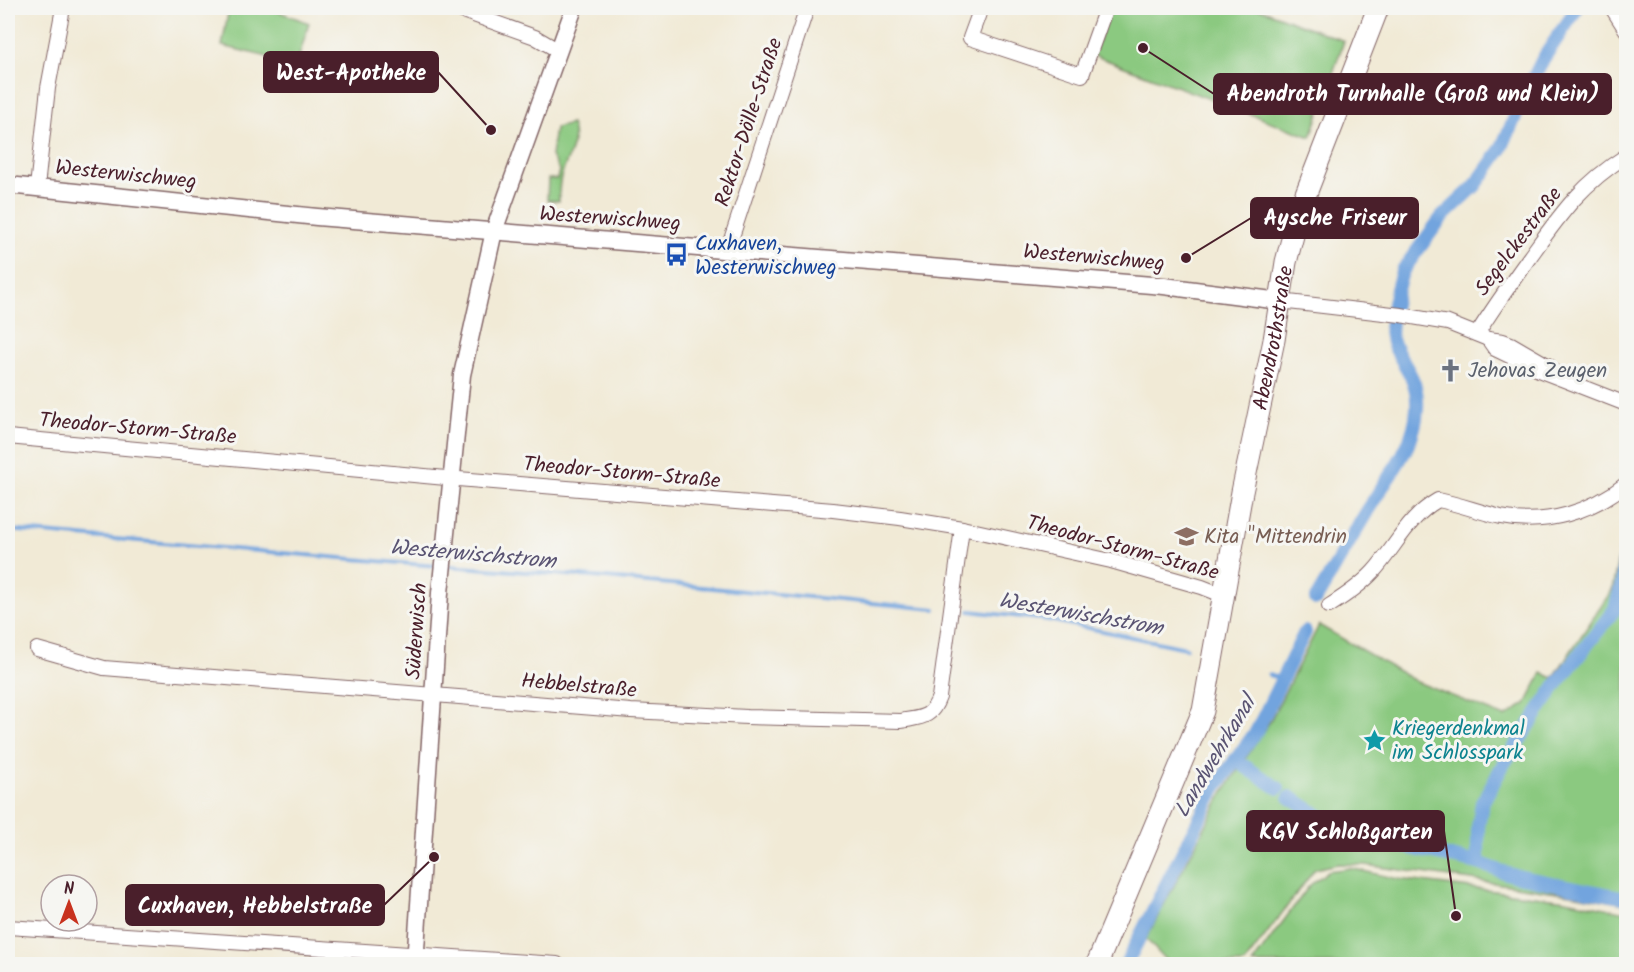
<svg xmlns="http://www.w3.org/2000/svg" width="1634" height="972" viewBox="0 0 1634 972" font-family="Kalam,sans-serif">
  <style>
    .green { fill: #8bc980; stroke: #6a7456; stroke-width: 1.5 }
    .lines { fill: none; stroke-linecap: round; stroke-linejoin: round }
    .stream { stroke: #72a4de; stroke-width: 4 }
    .canal { stroke: #72a4de; stroke-width: 14 }
    .minor-casing { stroke: #846667; stroke-width: 16 }
    .tertiary-casing { stroke: #846667; stroke-width: 19 }
    .primary-casing { stroke: #846667; stroke-width: 23 }
    .minor { stroke: #fff; stroke-width: 14 }
    .tertiary { stroke: #fff; stroke-width: 16 }
    .primary { stroke: #fff; stroke-width: 21 }
    .labels { text-anchor: middle; stroke-width: 6; stroke-linejoin: round; paint-order: stroke }
    .street-label { font-size: 21px; fill: #4a1f2b; stroke: #f6f6f2 }
    .transit-label { font-size: 21px; fill: #164399; stroke: #f6f6f2; text-anchor: start }
    .worship-label { font-size: 21px; fill: #5b616d; stroke: #f6f6f2; text-anchor: start }
    .education-label { font-size: 21px; fill: #785e54; stroke: #f6f6f2; text-anchor: start }
    .culture-label { font-size: 21px; fill: #0d838f; stroke: #f6f6f2; text-anchor: start }
    .water-label { font-size: 22px; font-style: italic; fill: #5a5473; stroke: #f6f6f2 }
    .leader { fill: none; stroke: #4a1f2b; stroke-width: 2 }
    .callout-dot { fill: #4a1f2b; stroke: #f6f6f2; stroke-width: 2 }
    .callout { fill: #4a1f2b; stroke: #4a1f2b; stroke-width: 2 }
    .callout-label { font-size: 22px; text-anchor: middle; font-weight: bold; fill: #fff }
  </style>
  <rect width="100%" height="100%" fill="#f6f6f2"/>
  <filter id="ink" filterUnits="userSpaceOnUse"><feTurbulence type="fractalNoise" baseFrequency=".0167" numOctaves="2"/><feDisplacementMap in="SourceGraphic" scale="12" xChannelSelector="R" yChannelSelector="G"/><feConvolveMatrix kernelMatrix="1 2 1 2 8 2 1 2 1" color-interpolation-filters="sRGB"/></filter>
  <filter id="wash" filterUnits="userSpaceOnUse"><feTurbulence type="fractalNoise" baseFrequency=".008" numOctaves="4" result="noise"/><feDisplacementMap in="SourceGraphic" scale="24" xChannelSelector="R" yChannelSelector="G"/><feGaussianBlur stdDeviation="1.35" result="paint"/><feColorMatrix in="noise" values="0 0 0 0 0 0 0 0 0 0 0 0 0 0 0 0 0 1.4 0 .05"/><feComposite in="paint" operator="in"/></filter>
  <g filter="url(#wash)">
    <rect width="100%" height="100%" fill="#f1ead6"/>
    <g class="green">
      <polygon points="229,8 269,8 309,23 297,64 222,46"/>
      <polygon points="1111,8 1258,8 1344,41 1311,137 1093,55"/>
      <path d="M571,124C580,145 563,162 560,182C559,188 559,195 559,201L547,200L548,179H557L559,170L551,156L555,128Z"/>
      <polygon points="1626,528 1626,904 1571,894 1365,865 1338,864 1315,869 1244,964 1169,964 1146,939 1223,793 1270,721 1319,625 1417,682 1505,717 1526,704 1542,673 1553,678 1612,590 1624,529"/>
      <polygon points="1350,868 1398,879 1566,900 1626,912 1626,964 1252,964 1309,886 1328,871"/>
    </g>
    <g class="lines">
      <g class="stream">
        <polyline points="8,530 437,566"/>
        <polyline points="448,566 607,578 935,609"/>
        <polyline points="970,611 1048,620 1186,648"/>
        <polyline points="1269,675 1282,679"/>
      </g>
      <g class="canal">
        <path d="M1316,599C1336,566 1354,532 1374,500C1392,471 1415,445 1417,409C1419,374 1400,365 1391,337C1388,327 1398,281 1403,270L1442,217L1475,186L1501,149L1523,99L1543,59L1577,8"/>
        <polyline points="1235,760 1278,788"/>
        <polyline points="1290,797 1329,822 1370,839 1478,863 1478,827 1482,803 1503,765 1556,685 1615,609 1622,583 1626,548"/>
        <polyline points="1478,863 1512,875 1626,898"/>
        <polyline points="1126,964 1215,788 1256,732 1305,632"/>
      </g>
    </g>
  </g>
  <g filter="url(#ink)">
    <g class="lines">
      <defs>
        <g id="minor">
          <polyline points="454,8 535,37 559,51"/>
          <polyline points="981,8 970,38 1082,75 1106,8"/>
          <polyline points="1612,8 1626,30"/>
          <polyline points="37,187 48,88 63,8"/>
          <polyline points="728,249 807,8"/>
          <polyline points="1280,301 1401,315 1448,323 1488,339 1503,341 1511,344 1549,366 1558,376"/>
          <path d="M1477,334C1493,308 1511,283 1529,258C1560,215 1580,185 1626,156"/>
          <polyline points="1488,339 1495,349 1541,371 1626,404"/>
          <polyline points="8,437 446,478 833,510 900,518 962,528 1111,561 1202,587 1225,596"/>
          <path d="M1329,606C1345,596 1360,586 1373,572C1395,548 1408,517 1438,500C1459,504 1479,512 1501,517C1546,526 1591,512 1626,484"/>
          <path d="M37,649L104,668L631,711L747,717L901,721C921,717 931,719 939,697L962,528"/>
          <polyline points="8,927 557,964"/>
        </g>
        <g id="tertiary">
          <polyline points="8,185 317,217 1164,286 1280,301"/>
          <polyline points="415,964 440,593 462,375 494,231 574,8"/>
        </g>
        <g id="primary">
          <path id="s1" d="M1097,964L1203,711L1242,492L1274,340L1286,262L1300,209L1378,8"/>
        </g>
      </defs>
      <use href="#minor" class="minor-casing"/>
      <use href="#tertiary" class="tertiary-casing"/>
      <use href="#primary" class="primary-casing"/>
      <use href="#minor" class="minor"/>
      <use href="#tertiary" class="tertiary"/>
      <use href="#primary" class="primary"/>
    </g>
  </g>
  <defs>
    <symbol id="bus-bare" viewBox="-9 -9 18 18"><path d="M-5-6H5V4H4V6H2V4H-2V6H-4V4H-5ZM-3.5-4V0h7V-4ZM-3.5 1.2v1.5H-2V1.2ZM2 1.2v1.5H3.5V1.2Z" fill="#1a4fb4" stroke="#f6f6f2" stroke-width="2.5" paint-order="stroke"/></symbol>
    <symbol id="church-bare" viewBox="-9 -9 18 18"><path d="M-1.2-6h2.4v3.5h3.3v2.4h-3.3V6h-2.4V-.1h-3.3v-2.4h3.3Z" fill="#6b7280" stroke="#f6f6f2" stroke-width="2.5" paint-order="stroke"/></symbol>
    <symbol id="school-bare" viewBox="-9 -9 18 18"><path d="M0-5L7-2L0 1L-7-2ZM-4 1L0 2.5L4 1V4Q0 6-4 4Z" fill="#8d6e63" stroke="#f6f6f2" stroke-width="2.5" paint-order="stroke"/></symbol>
    <symbol id="sight-bare" viewBox="-9 -9 18 18"><path d="M0-6L1.8-2.2L6-1.7L2.9 1.2L3.7 5.4L0 3.3L-3.7 5.4L-2.9 1.2L-6-1.7L-1.8-2.2Z" fill="#0f9aa8" stroke="#f6f6f2" stroke-width="2.5" paint-order="stroke"/></symbol>
  </defs>
  <g fill-rule="evenodd">
    <use href="#bus-bare" x="660" y="238" width="33" height="33"/>
    <use href="#church-bare" x="1434" y="354" width="33" height="33"/>
    <use href="#school-bare" x="1170" y="520" width="33" height="33"/>
    <use href="#sight-bare" x="1358" y="724" width="33" height="33"/>
  </g>
  <g class="labels">
    <g class="street-label">
      <text transform="translate(748 122) rotate(-72)" y="7">Rektor-Dölle-Straße</text>
      <text transform="translate(126 174) rotate(6)" y="7">Westerwischweg</text>
      <text transform="translate(610 218) rotate(4)" y="7">Westerwischweg</text>
      <text transform="translate(1518 241) rotate(-53)" y="7">Segelckestraße</text>
      <text transform="translate(1094 257) rotate(5)" y="7">Westerwischweg</text>
      <text dy="7" stroke="none"><textPath href="#s1" startOffset="654">Abendrothstraße</textPath></text>
      <text transform="translate(138 428) rotate(5)" y="7">Theodor-Storm-Straße</text>
      <text transform="translate(622 472) rotate(5)" y="7">Theodor-Storm-Straße</text>
      <text transform="translate(1123 547) rotate(15)" y="7">Theodor-Storm-Straße</text>
      <text transform="translate(416 631) rotate(-86)" y="7">Süderwisch</text>
      <text transform="translate(579 685) rotate(5)" y="7">Hebbelstraße</text>
    </g>
    <g class="transit-label">
      <text x="695" y="250">Cuxhaven,<tspan x="695" dy="24">Westerwischweg</tspan></text>
    </g>
    <g class="worship-label">
      <text x="1468" y="377">Jehovas Zeugen</text>
    </g>
    <g class="education-label">
      <text x="1204" y="543">Kita "Mittendrin</text>
    </g>
    <g class="culture-label">
      <text x="1392" y="735">Kriegerdenkmal<tspan x="1392" dy="24">im Schlosspark</tspan></text>
    </g>
    <g class="water-label">
      <text transform="translate(473 553) rotate(5)" y="8">Westerwischstrom</text>
      <text transform="translate(1081 613) rotate(10)" y="8">Westerwischstrom</text>
      <text transform="translate(1214 756) rotate(-59)" y="8">Landwehrkanal</text>
    </g>
  </g>
  <path class="leader" d="M491 130L438 72M1143 48L1214 94M1186 258L1251 218M1456 916L1444 831M434 857L384 905"/>
  <g class="callout-dot">
    <circle cx="491" cy="130" r="6"/>
    <circle cx="1143" cy="48" r="6"/>
    <circle cx="1186" cy="258" r="6"/>
    <circle cx="1456" cy="916" r="6"/>
    <circle cx="434" cy="857" r="6"/>
  </g>
  <g class="callout">
    <rect x="264" y="52" width="174" height="40" rx="6"/>
    <rect x="1214" y="74" width="397" height="40" rx="6"/>
    <rect x="1251" y="198" width="167" height="40" rx="6"/>
    <rect x="1247" y="811" width="197" height="40" rx="6"/>
    <rect x="126" y="885" width="258" height="40" rx="6"/>
  </g>
  <g class="callout-label">
    <text x="351" y="80">West-Apotheke</text>
    <text x="1413" y="101">Abendroth Turnhalle (Groß und Klein)</text>
    <text x="1335" y="225">Aysche Friseur</text>
    <text x="1346" y="839">KGV Schloßgarten</text>
    <text x="255" y="913">Cuxhaven, Hebbelstraße</text>
  </g>
  <rect width="1634" height="972" fill="none" stroke="#f6f6f2" stroke-width="30"/>
  <g transform="translate(69 903)"><circle r="28" fill="#f6f6f2" stroke="#b1a0a2" stroke-width="1.5"/>
  <path d="M0-4.5L10 22L0 15L-10 22Z" fill="#c8321e"/>
  <text y="-9" font-size="16" font-weight="bold" text-anchor="middle" fill="#4a1f2b">N</text>
  </g>
</svg>
